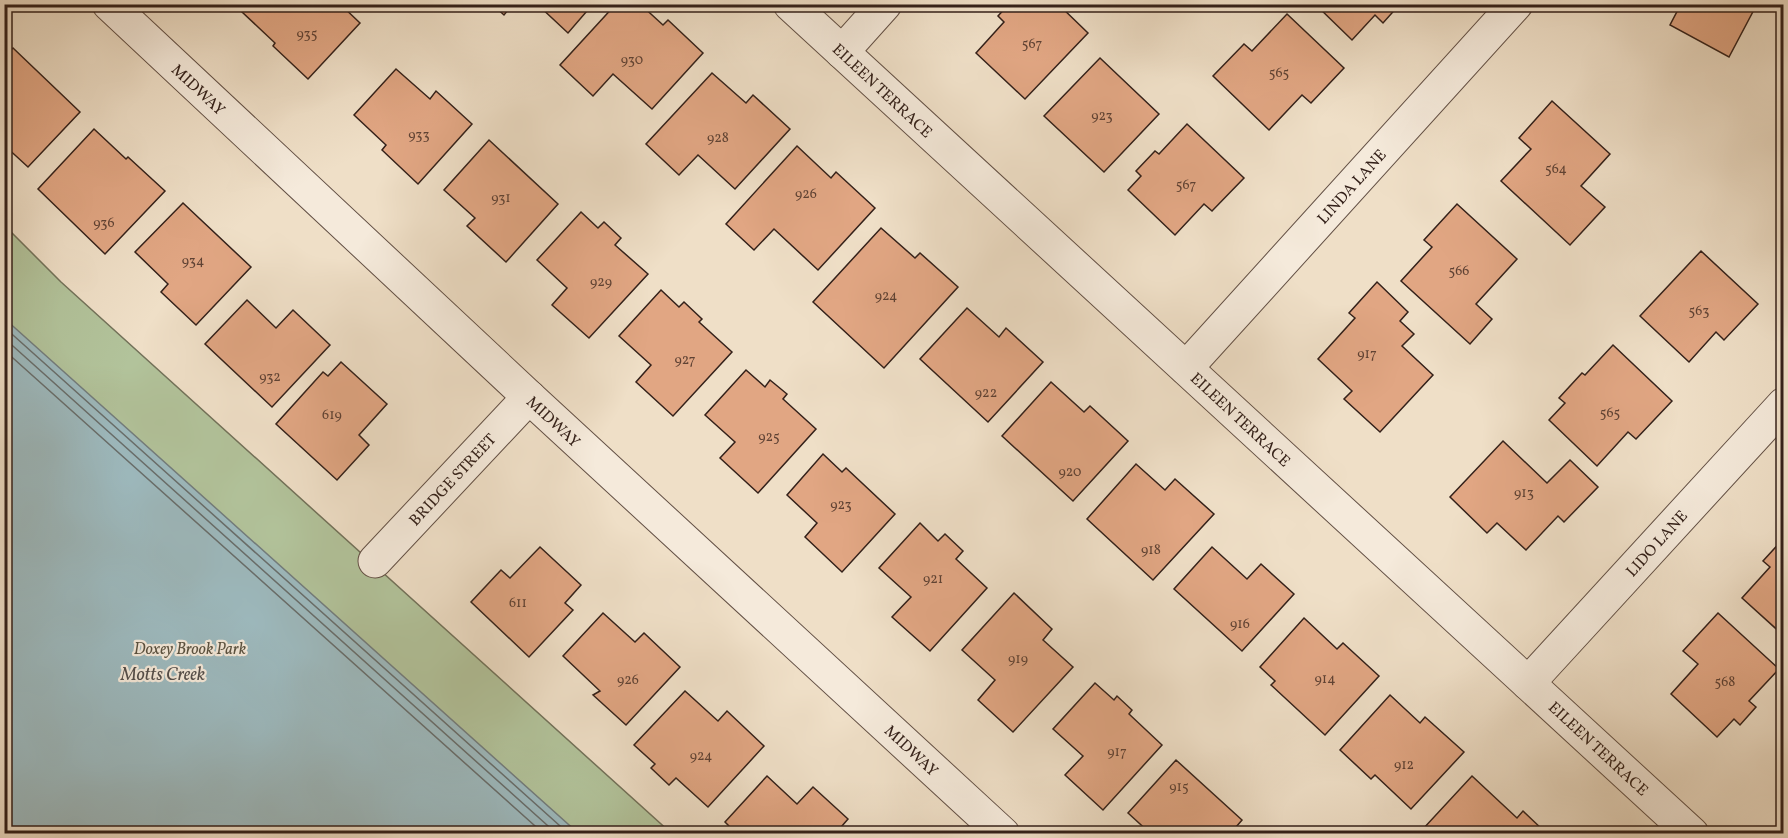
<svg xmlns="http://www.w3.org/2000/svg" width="1788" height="838" viewBox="0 0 1788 838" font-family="Vollkorn,serif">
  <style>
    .green { fill: #b2c39b; stroke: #73725a; stroke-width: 1.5 }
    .water { fill: #9dbabf; stroke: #737d7d; stroke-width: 1.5 }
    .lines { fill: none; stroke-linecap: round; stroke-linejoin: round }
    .shore { stroke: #686e6c; stroke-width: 1.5 }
    .building { fill: #e1a683; stroke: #34211a; stroke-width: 1.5 }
    .street-casing { stroke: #635045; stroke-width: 35 }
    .street { stroke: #f5eadb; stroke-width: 33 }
    .labels { text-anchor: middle; stroke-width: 4.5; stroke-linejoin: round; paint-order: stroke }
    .number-label { font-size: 14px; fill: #5f4234 }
    .street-label { font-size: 16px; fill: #34211a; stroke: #f5eadb }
    .park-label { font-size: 16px; font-style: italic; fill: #5a5241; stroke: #f5eadb }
    .water-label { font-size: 18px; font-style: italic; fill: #544f4c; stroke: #f5eadb }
  </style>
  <rect width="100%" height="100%" fill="#efdfc7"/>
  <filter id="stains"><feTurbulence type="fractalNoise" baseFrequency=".00333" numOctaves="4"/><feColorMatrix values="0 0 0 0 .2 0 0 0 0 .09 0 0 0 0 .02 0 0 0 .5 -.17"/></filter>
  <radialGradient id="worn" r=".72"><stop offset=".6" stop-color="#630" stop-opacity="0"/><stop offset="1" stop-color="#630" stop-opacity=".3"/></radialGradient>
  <polygon class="green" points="4,225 61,282 671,833 5,833"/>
  <polygon class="water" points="5,319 578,833 5,833"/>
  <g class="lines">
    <g class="shore">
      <polyline points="4,327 569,834"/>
      <polyline points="4,338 557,834"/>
      <polyline points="4,350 544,834"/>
    </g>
  </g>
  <g class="building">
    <polygon points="250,4 340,4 360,23 308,79 273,46 275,43 242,12"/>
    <polygon points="492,4 513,4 504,15"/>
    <polygon points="537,4 593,4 568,33"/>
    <polygon points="616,4 640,4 663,25 668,20 703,53 652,109 613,74 593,96 560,65"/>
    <polygon points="1009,4 1058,4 1088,33 1025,99 976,53 1004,22 998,16"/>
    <polygon points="1315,4 1400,4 1383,23 1375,15 1352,40"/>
    <polygon points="1681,4 1757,4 1729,57 1670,25"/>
    <polygon points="1287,14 1344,68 1311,103 1302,95 1269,130 1213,76 1244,44 1252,51"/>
    <polygon points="13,48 80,112 28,167 4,145 4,56"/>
    <polygon points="1100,58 1159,114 1104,172 1044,116"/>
    <polygon points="396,69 430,99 436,91 472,124 418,184 382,150 386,145 354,115"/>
    <polygon points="712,73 746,103 753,95 790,129 735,189 698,155 679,175 646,144"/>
    <polygon points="1552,101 1610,154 1581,186 1605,207 1570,245 1501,181 1531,149 1519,138"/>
    <polygon points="1187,124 1244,178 1212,211 1204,204 1175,235 1128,190 1141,176 1136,171 1155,151 1159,154"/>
    <polygon points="94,129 126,159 128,157 165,191 105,254 38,189"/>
    <polygon points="489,140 558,204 506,262 467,226 475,218 444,190"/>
    <polygon points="797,146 831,178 836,172 875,208 818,270 774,229 754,250 726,224"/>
    <polygon points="183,203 251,267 196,325 161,292 168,284 135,252"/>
    <polygon points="1457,204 1517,259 1476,304 1492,319 1470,344 1401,281 1432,247 1424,240"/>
    <polygon points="581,212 598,228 604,222 621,238 615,245 648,274 589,338 552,305 567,288 537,260"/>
    <polygon points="881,228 915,258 920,253 958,287 884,368 813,302"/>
    <polygon points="1701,251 1758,304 1724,340 1716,332 1689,362 1640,316"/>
    <polygon points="1377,282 1408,312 1400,321 1414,334 1402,346 1433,375 1380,432 1344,399 1352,391 1318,359 1355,318 1349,313"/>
    <polygon points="661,290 679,307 684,302 702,319 699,322 732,352 673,416 636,382 651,365 619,336"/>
    <polygon points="247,300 276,328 293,310 330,345 272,407 205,344"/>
    <polygon points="967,308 999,337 1006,328 1043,362 988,422 920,359"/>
    <polygon points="1613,345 1672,401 1636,439 1628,432 1597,466 1549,420 1565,403 1559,398 1582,373 1585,375"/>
    <polygon points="341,362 387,404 359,435 369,445 337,480 276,424 323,372 328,376"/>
    <polygon points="746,370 765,387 770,380 787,394 783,399 816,429 758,493 720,458 735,442 705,415"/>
    <polygon points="1051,382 1084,412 1090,406 1128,441 1073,501 1002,436"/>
    <polygon points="1503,441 1547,483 1570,460 1598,487 1564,522 1558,516 1526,550 1497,523 1487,533 1450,497"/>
    <polygon points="823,454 842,472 846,468 895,514 842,572 805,537 817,523 787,495"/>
    <polygon points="1136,464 1165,490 1175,479 1214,514 1153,580 1087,519"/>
    <polygon points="920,523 938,541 945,534 963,551 956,559 987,588 930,651 892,617 911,597 879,568"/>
    <polygon points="1784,538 1784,636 1742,598 1770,567 1763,561"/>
    <polygon points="540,547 581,585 565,603 573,610 529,657 471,602 501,570 510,578"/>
    <polygon points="1212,547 1247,579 1261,564 1294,594 1242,651 1174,589"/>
    <polygon points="1014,593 1052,629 1043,640 1073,667 1013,732 978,700 995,680 962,650"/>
    <polygon points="603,613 635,642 644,633 680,667 626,725 593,695 600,691 563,656"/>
    <polygon points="1718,613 1779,669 1749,701 1756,707 1740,725 1734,719 1717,737 1671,694 1698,664 1683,651"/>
    <polygon points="1304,618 1337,649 1343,643 1379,676 1325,735 1271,685 1275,681 1260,667"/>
    <polygon points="1095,683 1114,700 1117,696 1132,710 1129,714 1162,745 1103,810 1065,775 1083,756 1053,729"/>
    <polygon points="685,691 718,721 727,711 764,746 708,807 676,778 669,785 651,768 655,764 634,745"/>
    <polygon points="1390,695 1420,723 1425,717 1464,752 1411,809 1375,775 1371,779 1340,750"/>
    <polygon points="1176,760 1242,820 1230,834 1151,834 1128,813"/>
    <polygon points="767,776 797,804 813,787 848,819 835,834 737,834 725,822"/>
    <polygon points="1472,776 1517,818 1523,811 1543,830 1540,834 1425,834 1422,830"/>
  </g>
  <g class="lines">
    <defs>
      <g id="street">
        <polyline points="109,4 529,397 1003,834"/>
        <polyline points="790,4 1692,834"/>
        <polyline points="842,52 885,4"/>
        <polyline points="1186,368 1516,4"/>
        <polyline points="375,561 529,397"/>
        <polyline points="1528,683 1784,404"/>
      </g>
    </defs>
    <use href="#street" class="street-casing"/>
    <use href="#street" class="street"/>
  </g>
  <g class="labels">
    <g class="number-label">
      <text x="307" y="38">935</text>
      <text x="1032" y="48">567</text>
      <text x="632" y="64">930</text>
      <text x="1279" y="77">565</text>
      <text x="1102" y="120">923</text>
      <text x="419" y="139">933</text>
      <text x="718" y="142">928</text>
      <text x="1556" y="173">564</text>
      <text x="1186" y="189">567</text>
      <text x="806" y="198">926</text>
      <text x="501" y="202">931</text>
      <text x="104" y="227">936</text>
      <text x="193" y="265">934</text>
      <text x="1459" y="275">566</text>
      <text x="601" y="286">929</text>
      <text x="886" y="300">924</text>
      <text x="1699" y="315">563</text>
      <text x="1367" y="358">917</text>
      <text x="685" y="364">927</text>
      <text x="270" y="381">932</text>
      <text x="986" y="397">922</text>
      <text x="1610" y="417">565</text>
      <text x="332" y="419">619</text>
      <text x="769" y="441">925</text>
      <text x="1070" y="476">920</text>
      <text x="1524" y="497">913</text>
      <text x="841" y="509">923</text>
      <text x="1151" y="554">918</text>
      <text x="933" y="583">921</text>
      <text x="518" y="607">611</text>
      <text x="1240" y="628">916</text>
      <text x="1018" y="663">919</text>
      <text x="1325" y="683">914</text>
      <text x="628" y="684">926</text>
      <text x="1725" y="686">568</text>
      <text x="1117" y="756">917</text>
      <text x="701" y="760">924</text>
      <text x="1404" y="769">912</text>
      <text x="1179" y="791">915</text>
    </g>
    <g class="street-label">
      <text transform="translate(199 89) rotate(43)" y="6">MIDWAY</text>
      <text transform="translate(883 90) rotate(43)" y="6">EILEEN TERRACE</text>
      <text transform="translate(1351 186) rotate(-48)" y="6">LINDA LANE</text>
      <text transform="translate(1241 419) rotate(43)" y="6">EILEEN TERRACE</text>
      <text transform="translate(554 421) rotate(43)" y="6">MIDWAY</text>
      <text transform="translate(452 479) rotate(-47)" y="6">BRIDGE STREET</text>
      <text transform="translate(1656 543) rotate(-48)" y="6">LIDO LANE</text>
      <text transform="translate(1599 748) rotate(43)" y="6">EILEEN TERRACE</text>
      <text transform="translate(912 750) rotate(43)" y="6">MIDWAY</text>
    </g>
    <g class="park-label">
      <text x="190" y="654">Doxey Brook Park</text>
    </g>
    <g class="water-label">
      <text x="163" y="680">Motts Creek</text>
    </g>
  </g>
  <rect width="1788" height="838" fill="none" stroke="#efdfc7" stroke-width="24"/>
  <rect x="6" y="6" width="1776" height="826" fill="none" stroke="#34211a" stroke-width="3"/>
  <rect x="12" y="12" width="1764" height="814" fill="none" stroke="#34211a" stroke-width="1.5"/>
  <rect width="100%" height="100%" filter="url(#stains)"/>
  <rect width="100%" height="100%" fill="url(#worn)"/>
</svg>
